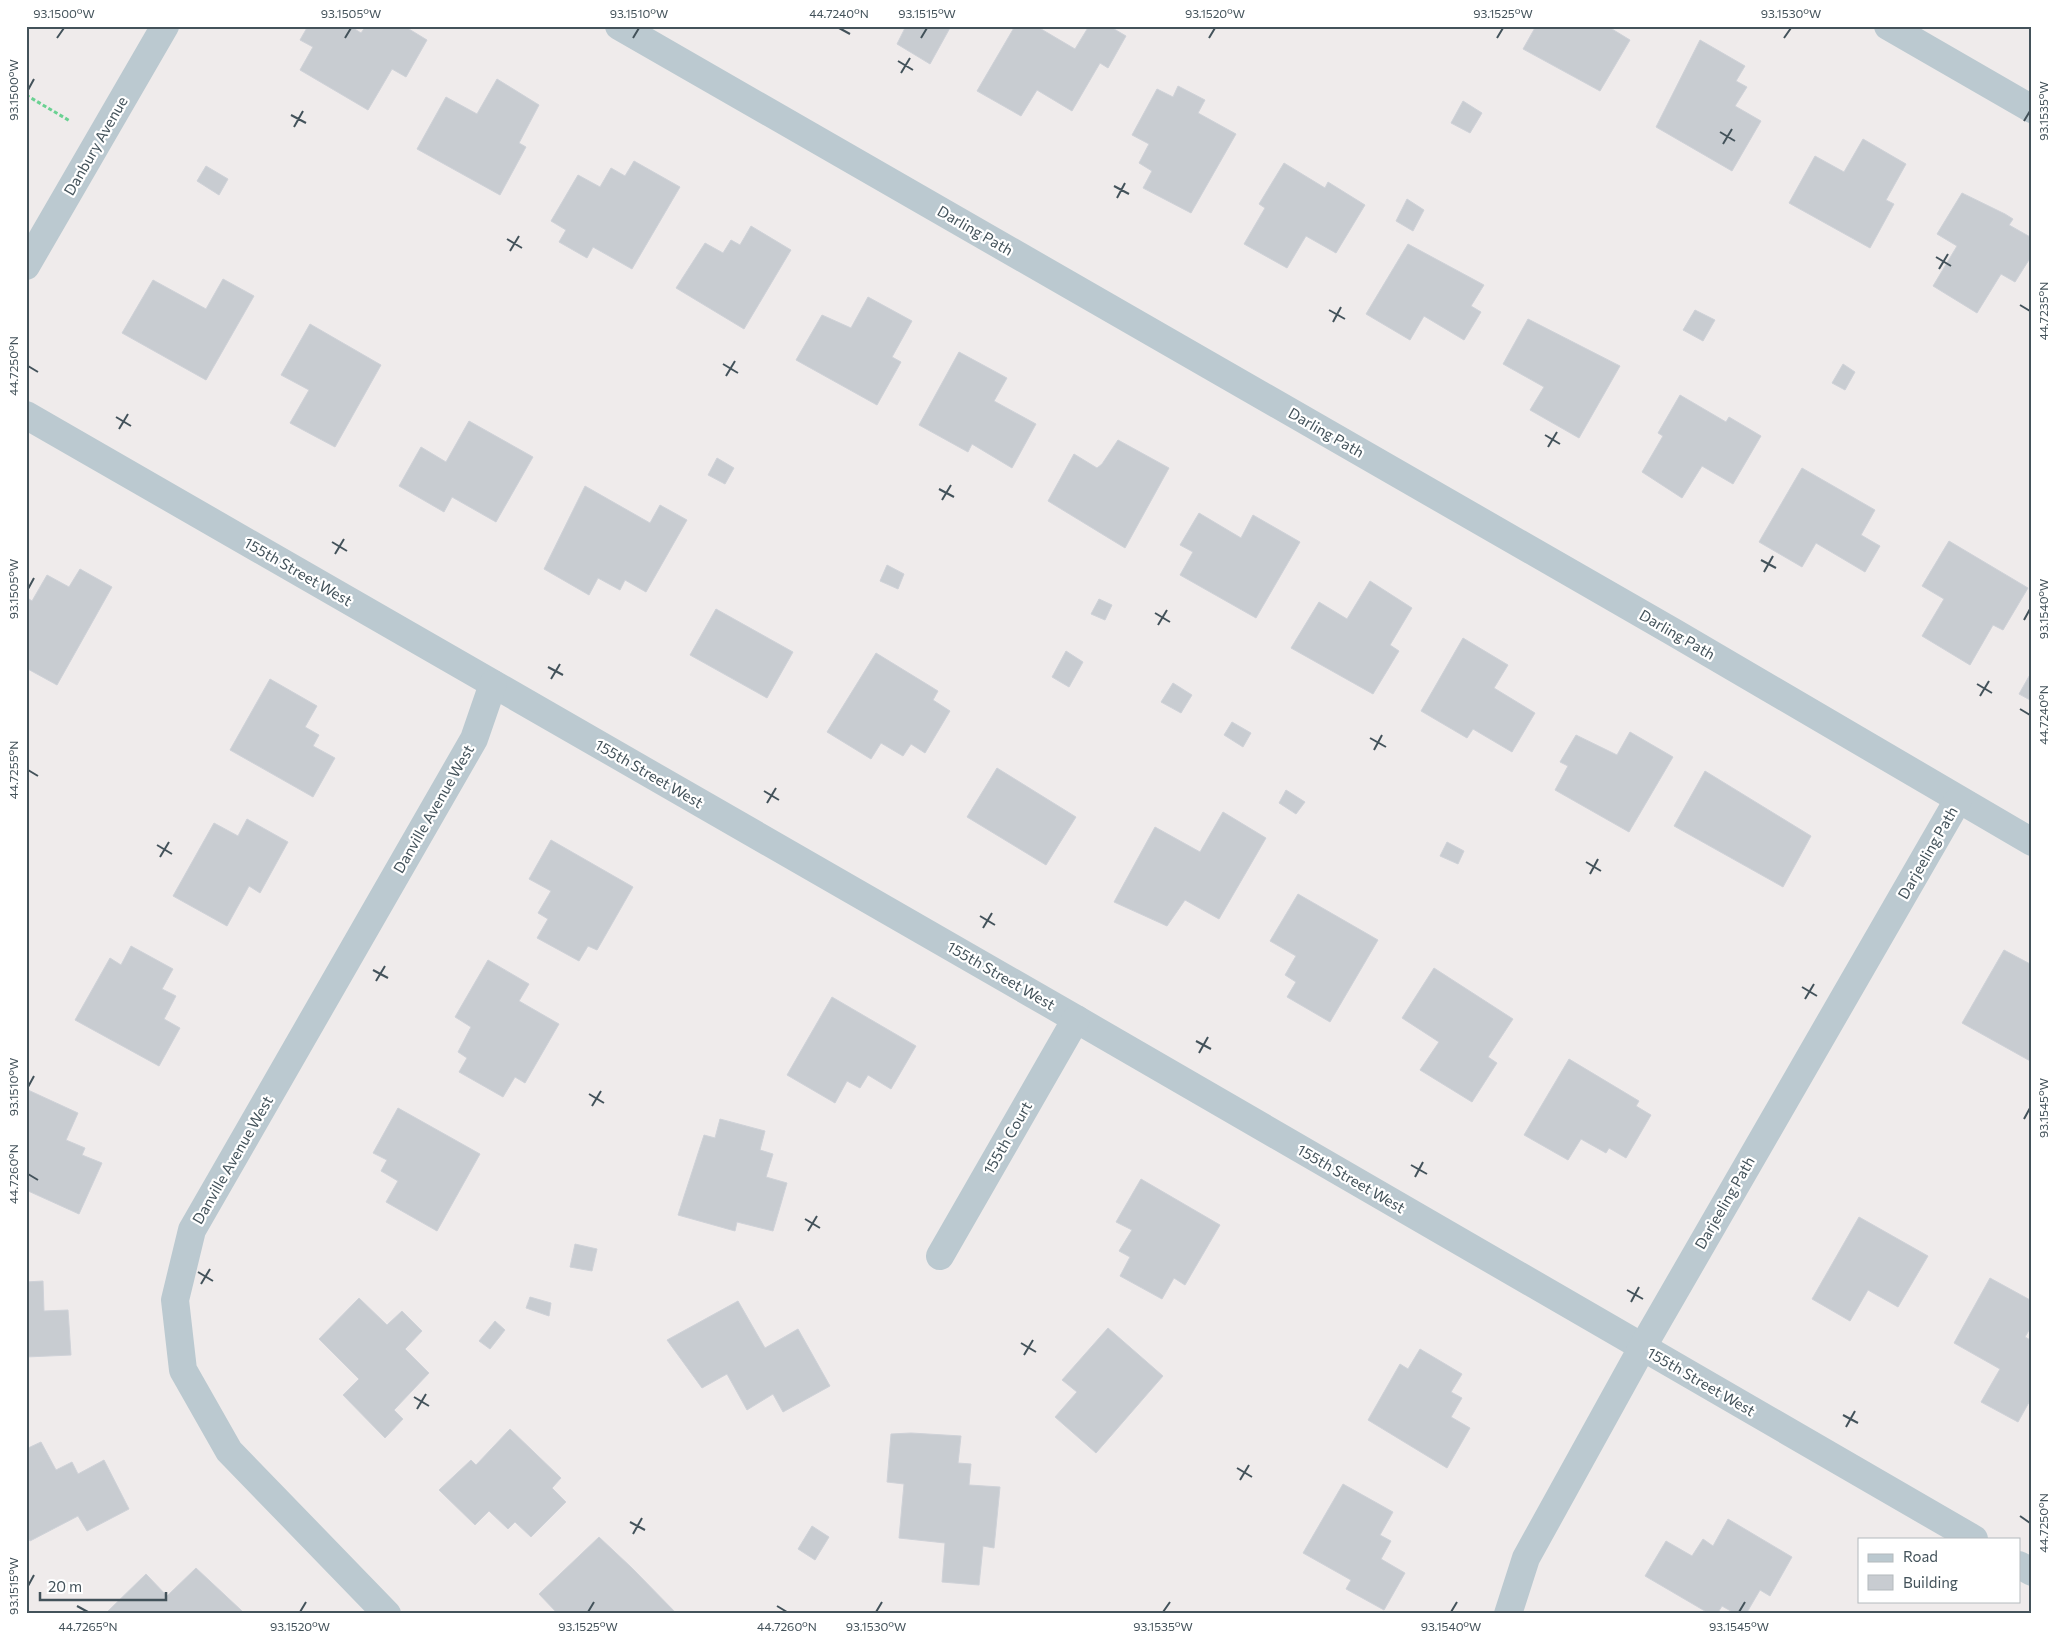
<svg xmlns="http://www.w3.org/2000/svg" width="2058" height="1640" viewBox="0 0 2058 1640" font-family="Commissioner,sans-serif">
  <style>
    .building { fill: #c8ccd1; stroke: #cfd2d8 }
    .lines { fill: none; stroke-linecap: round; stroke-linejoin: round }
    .path { stroke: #6ad192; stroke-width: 3; stroke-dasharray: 4 2.5; stroke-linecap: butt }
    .minor { stroke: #bbc9d0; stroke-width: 28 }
    .ticks { fill: none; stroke: #43525a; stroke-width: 2 }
    .labels { text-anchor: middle; stroke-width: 4.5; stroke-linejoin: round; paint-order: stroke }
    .street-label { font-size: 15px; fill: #43525a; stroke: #fff }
    .neatline { fill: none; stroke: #43525a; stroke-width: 2 }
    .ticks-label { font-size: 12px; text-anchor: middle; fill: #43525a }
  </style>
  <rect width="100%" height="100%" fill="#efebeb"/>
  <g class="building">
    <polygon points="308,26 350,26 361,33 366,26 404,26 427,40 406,77 392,69 368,110 300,70 313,47 300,40"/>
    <polygon points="902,26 951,26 930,64 897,44 905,28"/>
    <polygon points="1015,26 1036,26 1075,49 1089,26 1109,26 1126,36 1108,68 1100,63 1072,111 1037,90 1021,116 977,91"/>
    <polygon points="1536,26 1607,26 1630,40 1600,91 1523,49"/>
    <polygon points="1700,40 1745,66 1736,81 1747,87 1735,106 1761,121 1732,171 1656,127"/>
    <polygon points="497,79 539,105 519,143 526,147 500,195 417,149 446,97 477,114"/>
    <polygon points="1178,86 1205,100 1198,113 1236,134 1191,213 1143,188 1152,171 1139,163 1149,144 1132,135 1157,89 1173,97"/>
    <polygon points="1463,101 1482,113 1470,133 1451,123"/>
    <polygon points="1863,139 1906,164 1886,200 1894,204 1870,248 1789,203 1815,156 1844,172"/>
    <polygon points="634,161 680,187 632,269 593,247 587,258 559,242 566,230 551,221 578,175 600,187 611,168 625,176"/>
    <polygon points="1284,163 1325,188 1328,182 1365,205 1336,253 1306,236 1287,268 1244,244 1265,208 1259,204"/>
    <polygon points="206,166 228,179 219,195 197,181"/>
    <polygon points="1962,193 2005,214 2013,219 2009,225 2032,238 2032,255 2015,282 2001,274 1977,313 1933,286 1957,246 1937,234"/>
    <polygon points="1407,199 1424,210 1413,231 1396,221"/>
    <polygon points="751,226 791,250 744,329 676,288 705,243 723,253 731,240 740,245"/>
    <polygon points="1408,244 1484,285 1471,306 1481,312 1464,340 1424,316 1410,340 1366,314"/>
    <polygon points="223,279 254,296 206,380 122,333 153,280 206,309"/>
    <polygon points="868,297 912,321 892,357 901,362 877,405 796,360 822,315 851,328"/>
    <polygon points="1695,310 1715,320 1703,341 1683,330"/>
    <polygon points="1528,319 1620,366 1579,438 1530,410 1544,387 1503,364"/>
    <polygon points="310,324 381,365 335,447 290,423 309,390 281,375"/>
    <polygon points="959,352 1007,378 994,401 1036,424 1012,468 972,444 968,452 919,425"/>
    <polygon points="1843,364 1855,372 1845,390 1832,383"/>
    <polygon points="1680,395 1726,422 1729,417 1761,436 1733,484 1702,466 1682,498 1642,472 1663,436 1658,433"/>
    <polygon points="469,421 533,457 496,522 452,497 444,512 399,486 421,447 446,462"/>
    <polygon points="1118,440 1169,468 1125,548 1048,501 1074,454 1097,468 1102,464"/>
    <polygon points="717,458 734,468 725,484 708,475"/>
    <polygon points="1802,468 1875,510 1861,535 1880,546 1865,572 1816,543 1802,567 1759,542"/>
    <polygon points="585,486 650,523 660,505 687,520 646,592 625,580 620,590 598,578 589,595 544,569"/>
    <polygon points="1199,513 1241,538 1253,515 1300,542 1256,618 1180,575 1193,552 1180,545"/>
    <polygon points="1949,541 2028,588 2003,630 1993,625 1970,665 1922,636 1944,599 1922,586"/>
    <polygon points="887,565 904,574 898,589 880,581"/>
    <polygon points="80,569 112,587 57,685 26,668 26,597 32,601 47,575 69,587"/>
    <polygon points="1370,581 1412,608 1390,645 1399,651 1373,694 1291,648 1319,602 1347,619"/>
    <polygon points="1099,599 1112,605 1105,620 1091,614"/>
    <polygon points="716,609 793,652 767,698 690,655"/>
    <polygon points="1463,638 1508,665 1494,688 1535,713 1512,752 1473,729 1467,738 1421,711"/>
    <polygon points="1066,651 1083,662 1069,687 1052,677"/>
    <polygon points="876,653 938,691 933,700 950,711 925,753 911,744 903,756 881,743 871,759 827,732"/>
    <polygon points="2032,671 2032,701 2019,694"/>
    <polygon points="270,679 317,706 305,727 319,735 313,746 335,758 313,797 230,750"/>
    <polygon points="1173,683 1192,695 1181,713 1161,702"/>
    <polygon points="1232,722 1251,733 1243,747 1224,735"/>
    <polygon points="1630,732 1673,757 1629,832 1555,790 1568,766 1560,762 1576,735 1617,755"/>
    <polygon points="997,768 1076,817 1046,865 967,817"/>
    <polygon points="1705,771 1811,836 1783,887 1674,826"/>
    <polygon points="1286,790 1305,802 1296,814 1279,803"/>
    <polygon points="1223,812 1266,838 1219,919 1185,900 1167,926 1114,902 1155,827 1200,852"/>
    <polygon points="247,819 288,842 260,893 249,886 227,926 173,896 214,823 238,836"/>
    <polygon points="551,840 633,887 597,950 588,946 579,961 537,938 548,919 538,913 551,891 529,879"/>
    <polygon points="1447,842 1464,851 1458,864 1440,856"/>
    <polygon points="1298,894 1378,940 1330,1022 1287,997 1296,982 1285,975 1296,956 1270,941"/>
    <polygon points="131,946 173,969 162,989 176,996 164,1019 180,1028 159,1066 75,1020 110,958 121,965"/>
    <polygon points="2004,950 2032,965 2032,1062 1962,1023"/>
    <polygon points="488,960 529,984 519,1001 559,1024 525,1083 515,1077 503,1097 459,1072 467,1058 458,1052 471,1027 455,1017"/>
    <polygon points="1434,968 1513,1019 1488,1057 1497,1063 1472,1102 1420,1070 1439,1042 1402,1018"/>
    <polygon points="832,997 916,1046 891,1089 868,1075 860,1088 847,1081 835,1103 787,1075"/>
    <polygon points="1569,1059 1639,1101 1636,1106 1651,1115 1626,1158 1609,1148 1606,1153 1581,1139 1568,1160 1524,1135"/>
    <polygon points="28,1090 78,1113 66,1140 85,1148 82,1155 102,1163 79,1214 26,1190"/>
    <polygon points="398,1108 480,1154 437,1231 386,1202 398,1181 381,1171 387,1160 373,1153"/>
    <polygon points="720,1119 765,1131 760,1150 773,1154 766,1177 787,1183 773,1231 737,1222 735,1231 678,1215 704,1135 715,1138"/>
    <polygon points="1141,1179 1220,1225 1185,1285 1174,1278 1162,1299 1120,1276 1130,1257 1119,1251 1132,1230 1116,1222"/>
    <polygon points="1859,1217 1928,1256 1898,1307 1868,1290 1850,1321 1812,1299"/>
    <polygon points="575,1244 597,1249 592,1271 570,1267"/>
    <polygon points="1990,1278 2032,1301 2032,1325 2025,1337 2032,1341 2032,1397 2018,1422 1981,1402 2000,1369 1954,1343"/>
    <polygon points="43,1281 44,1311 68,1310 71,1355 26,1357 26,1282"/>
    <polygon points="530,1297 551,1303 549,1316 526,1308"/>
    <polygon points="359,1298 387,1325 402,1311 422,1331 405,1349 429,1373 394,1410 403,1419 385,1438 343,1395 359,1379 319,1339"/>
    <polygon points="738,1301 765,1348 798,1329 830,1386 783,1412 773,1394 747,1410 727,1374 702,1388 667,1340"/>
    <polygon points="495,1321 505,1330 490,1349 479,1341"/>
    <polygon points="1108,1328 1163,1376 1096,1453 1055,1417 1077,1392 1062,1380"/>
    <polygon points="1420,1349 1462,1374 1451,1392 1462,1398 1451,1417 1470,1428 1447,1468 1368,1420 1400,1364 1408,1369"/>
    <polygon points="510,1429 561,1478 552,1488 566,1502 531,1537 515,1522 508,1529 489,1511 475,1525 439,1490 471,1460 476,1465"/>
    <polygon points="911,1433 961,1436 958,1463 971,1464 969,1485 1000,1487 994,1548 983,1546 979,1585 942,1582 945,1543 899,1538 904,1484 887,1482 891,1434"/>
    <polygon points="41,1442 56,1470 72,1462 78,1474 104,1460 129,1509 87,1531 78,1516 30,1541 26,1534 26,1449"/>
    <polygon points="1343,1484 1393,1512 1380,1535 1391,1541 1381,1559 1405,1573 1384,1610 1346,1589 1351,1580 1303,1553"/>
    <polygon points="1728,1519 1792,1557 1770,1596 1760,1590 1746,1614 1736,1614 1722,1606 1717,1614 1710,1614 1645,1576 1666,1541 1692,1556 1703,1539 1713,1546"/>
    <polygon points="812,1526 829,1537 815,1560 798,1549"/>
    <polygon points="599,1537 632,1568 677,1614 601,1614 600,1612 597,1614 558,1614 539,1594"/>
    <polygon points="196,1568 242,1611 238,1614 105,1614 146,1574 167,1596"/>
  </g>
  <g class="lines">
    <polyline class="path" points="26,95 70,121"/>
    <g class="minor">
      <polyline points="619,26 1675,633 2032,842"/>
      <polyline points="1888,26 2032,109"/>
      <polyline points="26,266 165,26"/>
      <polyline points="26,415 1076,1019 1974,1539"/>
      <polyline points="940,1256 1076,1019"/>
      <polyline points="2019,1565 2032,1572"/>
      <polyline points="387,1614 229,1451 183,1370 175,1300 192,1230 474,739 493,684"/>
      <polyline points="1508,1614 1526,1558 1642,1348 1958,800"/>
    </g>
  </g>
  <path class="ticks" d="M839,28L850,34M57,38L64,28M345,38L351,28M633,38L639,28M921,38L927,28M1209,38L1215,28M1497,38L1503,28M1784,38L1791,28M898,61L913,70M901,73L910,58M28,90L34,79M291,115L306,123M2024,121L2030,111M294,127L303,111M1720,132L1735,141M1723,144L1732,129M1114,186L1129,194M1117,198L1125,183M507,239L522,248M510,251L519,236M1936,257L1951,266M1939,269L1948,254M2020,305L2030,311M1329,310L1345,319M1333,322L1341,307M723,364L738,373M28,366L38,372M726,376L735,361M116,417L131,426M119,429L128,414M1545,435L1560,444M1548,447L1557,432M939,489L954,497M942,500L951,485M332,542L347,551M335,554L344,539M1761,560L1776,568M1764,572L1773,556M28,589L34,578M1155,613L1170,622M2024,620L2030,609M1158,625L1167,610M548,667L563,675M551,679L560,664M1977,684L1992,693M1980,696L1989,681M2020,709L2030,715M1370,738L1386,747M1374,750L1382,735M28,770L38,776M764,791L779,800M767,803L776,788M157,845L172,854M160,857L169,842M1586,862L1601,871M1590,874L1598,859M980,916L995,925M983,928L992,913M373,970L388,978M376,981L385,966M1802,987L1817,996M1805,999L1814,984M1196,1041L1211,1049M1199,1053L1208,1037M28,1087L34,1076M589,1094L604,1103M592,1106L601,1091M2024,1119L2030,1108M1411,1165L1427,1174M28,1174L38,1180M1415,1177L1423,1162M805,1219L820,1228M808,1231L817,1216M198,1272L213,1281M201,1284L210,1269M1627,1290L1643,1299M1631,1302L1639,1287M1021,1343L1036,1352M1024,1355L1033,1340M414,1397L429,1406M417,1409L426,1394M1843,1415L1858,1423M1846,1427L1855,1411M1237,1468L1252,1477M1240,1480L1249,1465M2020,1516L2030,1523M630,1522L645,1530M633,1534L642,1518M28,1586L34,1575M77,1606L88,1612M777,1606L787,1612M300,1612L306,1602M588,1612L594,1602M876,1612L882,1602M1163,1612L1170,1602M1451,1612L1457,1602M1739,1612L1745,1602"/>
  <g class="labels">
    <g class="street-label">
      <text transform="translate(96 146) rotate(-60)" y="5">Danbury Avenue</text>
      <text transform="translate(975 231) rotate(30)" y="5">Darling Path</text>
      <text transform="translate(1326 433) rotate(30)" y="5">Darling Path</text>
      <text transform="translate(298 572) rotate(30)" y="5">155th Street West</text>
      <text transform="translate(1677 635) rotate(30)" y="5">Darling Path</text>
      <text transform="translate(649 774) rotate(30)" y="5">155th Street West</text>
      <text transform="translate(434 809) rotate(-60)" y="5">Danville Avenue West</text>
      <text transform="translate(1928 853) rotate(-60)" y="5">Darjeeling Path</text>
      <text transform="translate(1001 976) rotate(30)" y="5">155th Street West</text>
      <text transform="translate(1008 1138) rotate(-60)" y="5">155th Court</text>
      <text transform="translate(233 1160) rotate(-60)" y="5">Danville Avenue West</text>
      <text transform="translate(1351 1179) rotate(30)" y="5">155th Street West</text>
      <text transform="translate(1725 1203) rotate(-60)" y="5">Darjeeling Path</text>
      <text transform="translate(1701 1382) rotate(30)" y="5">155th Street West</text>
    </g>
  </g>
  <rect width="2058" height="1640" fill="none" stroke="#ffffff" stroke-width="55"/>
  <rect x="1858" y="1538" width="162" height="65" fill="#ffffff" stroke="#b4babd"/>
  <rect x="1868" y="1554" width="25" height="8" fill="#bbc9d0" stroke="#b4babd"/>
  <text x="1903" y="1562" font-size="15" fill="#43525a">Road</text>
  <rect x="1868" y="1575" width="25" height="15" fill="#c8ccd1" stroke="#b4babd"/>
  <text x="1903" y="1588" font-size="15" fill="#43525a">Building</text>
  <path d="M40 1592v8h126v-8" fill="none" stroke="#43525a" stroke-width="2.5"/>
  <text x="48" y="1592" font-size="15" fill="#43525a" stroke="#ffffff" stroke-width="4" paint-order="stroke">20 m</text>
  <rect x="28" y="28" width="2002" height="1584" class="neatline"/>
  <g class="ticks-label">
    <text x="64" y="18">93.1500°W</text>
    <text x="351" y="18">93.1505°W</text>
    <text x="639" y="18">93.1510°W</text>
    <text x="839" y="18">44.7240°N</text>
    <text x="927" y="18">93.1515°W</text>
    <text x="1215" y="18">93.1520°W</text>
    <text x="1503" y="18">93.1525°W</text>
    <text x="1791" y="18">93.1530°W</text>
    <text transform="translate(14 90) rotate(-90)" y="4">93.1500°W</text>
    <text transform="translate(2044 111) rotate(-90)" y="4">93.1535°W</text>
    <text transform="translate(2044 311) rotate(-90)" y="4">44.7235°N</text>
    <text transform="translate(14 366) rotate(-90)" y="4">44.7250°N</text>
    <text transform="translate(14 589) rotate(-90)" y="4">93.1505°W</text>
    <text transform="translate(2044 609) rotate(-90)" y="4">93.1540°W</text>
    <text transform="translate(2044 715) rotate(-90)" y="4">44.7240°N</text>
    <text transform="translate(14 770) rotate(-90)" y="4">44.7255°N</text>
    <text transform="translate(14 1087) rotate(-90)" y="4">93.1510°W</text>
    <text transform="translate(2044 1108) rotate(-90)" y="4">93.1545°W</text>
    <text transform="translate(14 1174) rotate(-90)" y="4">44.7260°N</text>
    <text transform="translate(2044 1523) rotate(-90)" y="4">44.7250°N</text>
    <text transform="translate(14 1586) rotate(-90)" y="4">93.1515°W</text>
    <text x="88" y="1631">44.7265°N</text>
    <text x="300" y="1631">93.1520°W</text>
    <text x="588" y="1631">93.1525°W</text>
    <text x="787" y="1631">44.7260°N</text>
    <text x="876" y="1631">93.1530°W</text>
    <text x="1163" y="1631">93.1535°W</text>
    <text x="1451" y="1631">93.1540°W</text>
    <text x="1739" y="1631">93.1545°W</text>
  </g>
</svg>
